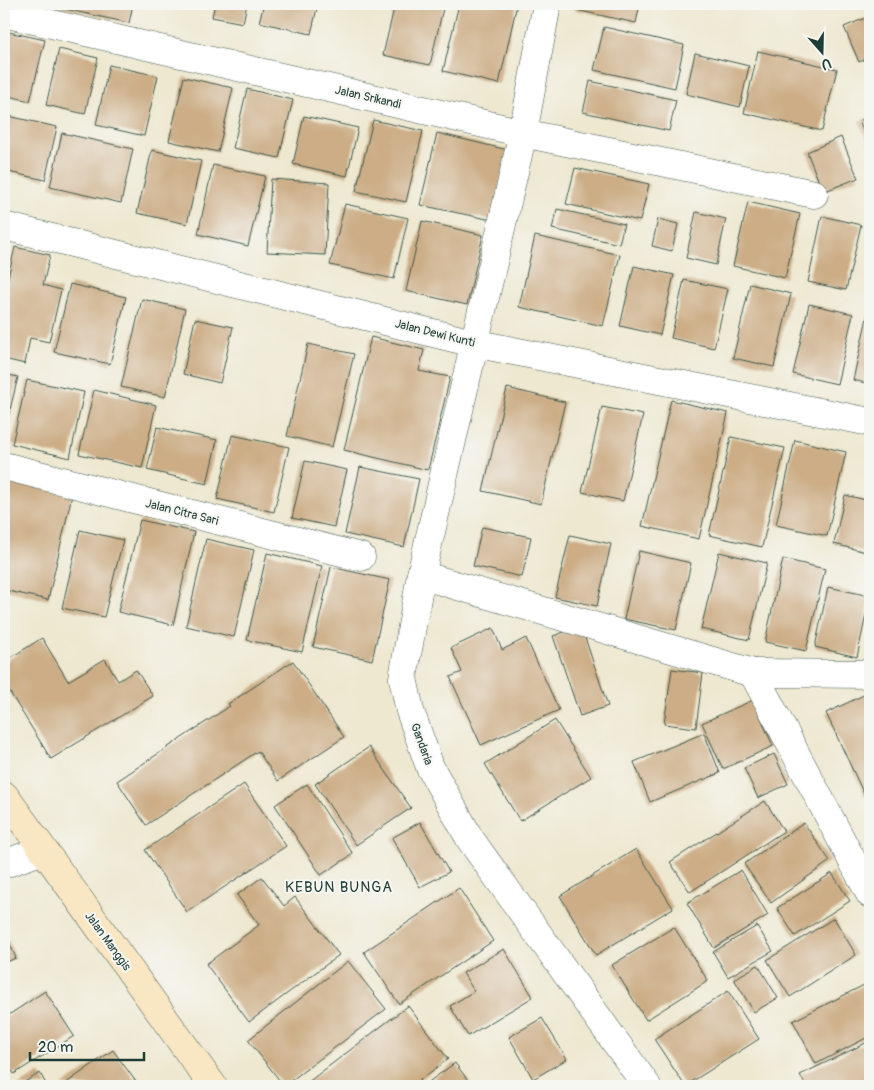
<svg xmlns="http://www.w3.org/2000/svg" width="874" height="1090" viewBox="0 0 874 1090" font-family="Pangolin,sans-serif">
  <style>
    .building { fill: #ccad86 }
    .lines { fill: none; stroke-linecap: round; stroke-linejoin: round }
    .street-casing { stroke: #3e574b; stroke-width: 29 }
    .secondary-casing { stroke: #3e574b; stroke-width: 29 }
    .street { stroke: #fff; stroke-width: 28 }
    .secondary { stroke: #f9e7c3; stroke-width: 28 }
    .labels { text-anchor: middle; stroke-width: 4; stroke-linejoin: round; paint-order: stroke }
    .street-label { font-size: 12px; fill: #1f3d34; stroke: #f6f6f2 }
    .quarter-label { font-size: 15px; letter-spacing: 1px; fill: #1f3d34; stroke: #f6f6f2 }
  </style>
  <rect width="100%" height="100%" fill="#f6f6f2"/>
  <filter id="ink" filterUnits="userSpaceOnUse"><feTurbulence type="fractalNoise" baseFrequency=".02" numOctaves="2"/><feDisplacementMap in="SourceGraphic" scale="10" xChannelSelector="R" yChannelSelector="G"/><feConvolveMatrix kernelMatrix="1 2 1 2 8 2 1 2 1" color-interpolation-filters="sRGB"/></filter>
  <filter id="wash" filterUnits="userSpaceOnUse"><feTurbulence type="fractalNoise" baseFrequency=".0096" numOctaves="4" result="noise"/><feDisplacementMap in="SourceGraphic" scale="20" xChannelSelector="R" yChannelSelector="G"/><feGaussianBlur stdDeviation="1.12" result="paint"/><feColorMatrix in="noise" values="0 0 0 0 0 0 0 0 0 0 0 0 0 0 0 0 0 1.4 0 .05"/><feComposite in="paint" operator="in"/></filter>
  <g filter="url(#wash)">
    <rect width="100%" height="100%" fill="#eee8d0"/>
    <g id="blocks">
      <g class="building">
        <polygon points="42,4 133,4 129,23"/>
        <polygon points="215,4 247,4 243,23 212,17"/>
        <polygon points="264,4 318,4 311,34 259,22"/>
        <polygon points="395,4 444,4 430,65 383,55"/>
        <polygon points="459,4 517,4 499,84 443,71"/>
        <polygon points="577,4 640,4 636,23 576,10"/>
        <polygon points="870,16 870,57 859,62 844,27"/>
        <polygon points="604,27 684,45 675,88 594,70"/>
        <polygon points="4,31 45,40 30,101 4,95"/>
        <polygon points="59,49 98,58 85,114 46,105"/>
        <polygon points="758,51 837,69 822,131 744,113"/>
        <polygon points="695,53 749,66 740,107 686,94"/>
        <polygon points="109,65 158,76 144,136 96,125"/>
        <polygon points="184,77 233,88 218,152 169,141"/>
        <polygon points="590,81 676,100 669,131 583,112"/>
        <polygon points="247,89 293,100 279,158 233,148"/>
        <polygon points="4,115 57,127 45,180 4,171"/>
        <polygon points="304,116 358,128 347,176 293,164"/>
        <polygon points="870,116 870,148 859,121"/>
        <polygon points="373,120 423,131 406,202 356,191"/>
        <polygon points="62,133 133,149 121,203 50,187"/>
        <polygon points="437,133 508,150 492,220 420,205"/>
        <polygon points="841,137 858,178 823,192 807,152"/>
        <polygon points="152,150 201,161 187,224 137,213"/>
        <polygon points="213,165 265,176 248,246 198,234"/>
        <polygon points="575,168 649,184 640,221 566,204"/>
        <polygon points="271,179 329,183 325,255 267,252"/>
        <polygon points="748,202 800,214 785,278 733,266"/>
        <polygon points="345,204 408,218 394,279 330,265"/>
        <polygon points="557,209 624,224 619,244 552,229"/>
        <polygon points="696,212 726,219 716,265 686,258"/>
        <polygon points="822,216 861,225 846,290 808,282"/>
        <polygon points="658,219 678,224 672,251 652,246"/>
        <polygon points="422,221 483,235 467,305 406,291"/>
        <polygon points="535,236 620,255 603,326 519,307"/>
        <polygon points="15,247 50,255 43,285 61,290 49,342 30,338 25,364 4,359 4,295"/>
        <polygon points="634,266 674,275 660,335 620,326"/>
        <polygon points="684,280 728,289 714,348 671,338"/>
        <polygon points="70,284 126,297 110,364 54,352"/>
        <polygon points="750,284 791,294 774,367 733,358"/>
        <polygon points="142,299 185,309 165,397 121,387"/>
        <polygon points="809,304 853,314 837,384 793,374"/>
        <polygon points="868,313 870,313 870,384 853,380"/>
        <polygon points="195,319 233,327 220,383 183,374"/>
        <polygon points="371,337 424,350 419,371 450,377 428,470 344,450"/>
        <polygon points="308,344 354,354 332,447 287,436"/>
        <polygon points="4,374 18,377 4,434"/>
        <polygon points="27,380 84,392 70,458 12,444"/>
        <polygon points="507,388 565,402 541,504 483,491"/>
        <polygon points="94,390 156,405 142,468 79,454"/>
        <polygon points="671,400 728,413 699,539 642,526"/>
        <polygon points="602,407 643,415 623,501 582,492"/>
        <polygon points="157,427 217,440 207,484 147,470"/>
        <polygon points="232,435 289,447 274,512 217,499"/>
        <polygon points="731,437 785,448 762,547 709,535"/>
        <polygon points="795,440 846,452 827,536 776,525"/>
        <polygon points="305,461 347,470 334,527 292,518"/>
        <polygon points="360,467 419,479 404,547 345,534"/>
        <polygon points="7,480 72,495 48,600 4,590 4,495"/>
        <polygon points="845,495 870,501 870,553 834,544"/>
        <polygon points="140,520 194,532 173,625 118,612"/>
        <polygon points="482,527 531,537 522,577 473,566"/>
        <polygon points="80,530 123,540 104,617 62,608"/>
        <polygon points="570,535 611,544 597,606 555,597"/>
        <polygon points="206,539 254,550 234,637 186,626"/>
        <polygon points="639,551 691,563 676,630 624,619"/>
        <polygon points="719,552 767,563 749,640 701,629"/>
        <polygon points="267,553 322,566 302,652 247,640"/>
        <polygon points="783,559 825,569 806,651 765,642"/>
        <polygon points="331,567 390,580 372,660 313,647"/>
        <polygon points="828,587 870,596 857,657 815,647"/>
        <polygon points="581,626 608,706 580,716 553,636"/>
        <polygon points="493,628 502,650 526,638 559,710 481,745 450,677 462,672 451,648"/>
        <polygon points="42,638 68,681 105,659 118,681 136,670 153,696 51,759 4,683 4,662"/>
        <polygon points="293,661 344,737 278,781 258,751 146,825 117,781 230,706 228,704"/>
        <polygon points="672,669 703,673 696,728 664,724"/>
        <polygon points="870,692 870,807 826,713"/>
        <polygon points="753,700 773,746 723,769 702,723"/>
        <polygon points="555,720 591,777 520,821 485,764"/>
        <polygon points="704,733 720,773 650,802 634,762"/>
        <polygon points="369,747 411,808 356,845 315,784"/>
        <polygon points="774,754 788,784 758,798 744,768"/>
        <polygon points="244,784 286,846 187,912 145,850"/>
        <polygon points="307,784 353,854 321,875 275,805"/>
        <polygon points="765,801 784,831 690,892 670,862"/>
        <polygon points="420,822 449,872 420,887 392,838"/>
        <polygon points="804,823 830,861 771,903 744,864"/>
        <polygon points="636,849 673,908 596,955 560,896"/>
        <polygon points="741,870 768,915 714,948 687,903"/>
        <polygon points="832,873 850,901 795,936 777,908"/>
        <polygon points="262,877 284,906 295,897 339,955 249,1022 206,964 259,925 237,895"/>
        <polygon points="459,888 493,941 399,1004 364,952"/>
        <polygon points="834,918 856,955 790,997 767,960"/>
        <polygon points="757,926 773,951 728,977 713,952"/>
        <polygon points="674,927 708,981 646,1020 612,965"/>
        <polygon points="4,931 16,958 4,963"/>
        <polygon points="504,949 533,997 468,1036 450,1006 474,991 463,973"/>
        <polygon points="348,961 386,1009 284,1086 248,1040"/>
        <polygon points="758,965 778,998 754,1012 734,979"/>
        <polygon points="870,982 870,1036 816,1064 793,1021"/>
        <polygon points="45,991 74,1036 14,1074 4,1059 4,1018"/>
        <polygon points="728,991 759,1039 685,1086 654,1039"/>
        <polygon points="408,1006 448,1059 412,1086 303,1086"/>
        <polygon points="542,1018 567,1059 533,1079 509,1037"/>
        <polygon points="870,1041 870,1086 806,1086 800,1075"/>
        <polygon points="113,1050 139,1086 62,1086"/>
        <polygon points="455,1063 470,1083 466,1086 423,1086"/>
        <polygon points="40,1073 47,1086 18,1086"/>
      </g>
    </g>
  </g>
  <g filter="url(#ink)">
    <use href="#blocks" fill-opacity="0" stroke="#3e574b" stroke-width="1"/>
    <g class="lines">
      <defs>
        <g id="street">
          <polyline points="547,4 523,133 814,194"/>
          <polyline points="4,13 523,133 421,575 403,678 410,711 430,767 470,839 647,1086"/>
          <polyline points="4,226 473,343 870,422"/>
          <polyline points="4,466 361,557"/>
          <polyline points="421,575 753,673 870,894"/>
          <polyline points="753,673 870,674"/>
          <polyline points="4,864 43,850"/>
        </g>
        <polyline id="secondary" points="4,795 213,1086"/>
      </defs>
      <use href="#street" class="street-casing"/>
      <use href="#secondary" class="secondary-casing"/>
      <use href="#street" class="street"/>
      <use href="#secondary" class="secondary"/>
    </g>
  </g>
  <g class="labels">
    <g class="street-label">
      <text transform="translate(368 97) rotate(13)" y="4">Jalan Srikandi</text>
      <text transform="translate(435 333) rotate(14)" y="4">Jalan Dewi Kunti</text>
      <text transform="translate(182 512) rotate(14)" y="4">Jalan Citra Sari</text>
      <text transform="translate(422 744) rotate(70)" y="4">Gandaria</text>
      <text transform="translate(108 941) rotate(54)" y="4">Jalan Manggis</text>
    </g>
    <g class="quarter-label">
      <text x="339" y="892">KEBUN BUNGA</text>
    </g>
  </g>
  <rect width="874" height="1090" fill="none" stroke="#f6f6f2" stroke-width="20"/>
  <g transform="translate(822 52) rotate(160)" stroke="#f6f6f2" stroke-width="4" paint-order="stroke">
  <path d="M0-4L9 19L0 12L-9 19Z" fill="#1f3d34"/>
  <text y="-8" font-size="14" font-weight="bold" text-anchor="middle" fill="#1f3d34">U</text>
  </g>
  <path d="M30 1052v8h114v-8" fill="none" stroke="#1f3d34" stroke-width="2.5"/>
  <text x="38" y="1052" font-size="15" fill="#1f3d34" stroke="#f6f6f2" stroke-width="4" paint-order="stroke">20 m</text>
</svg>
